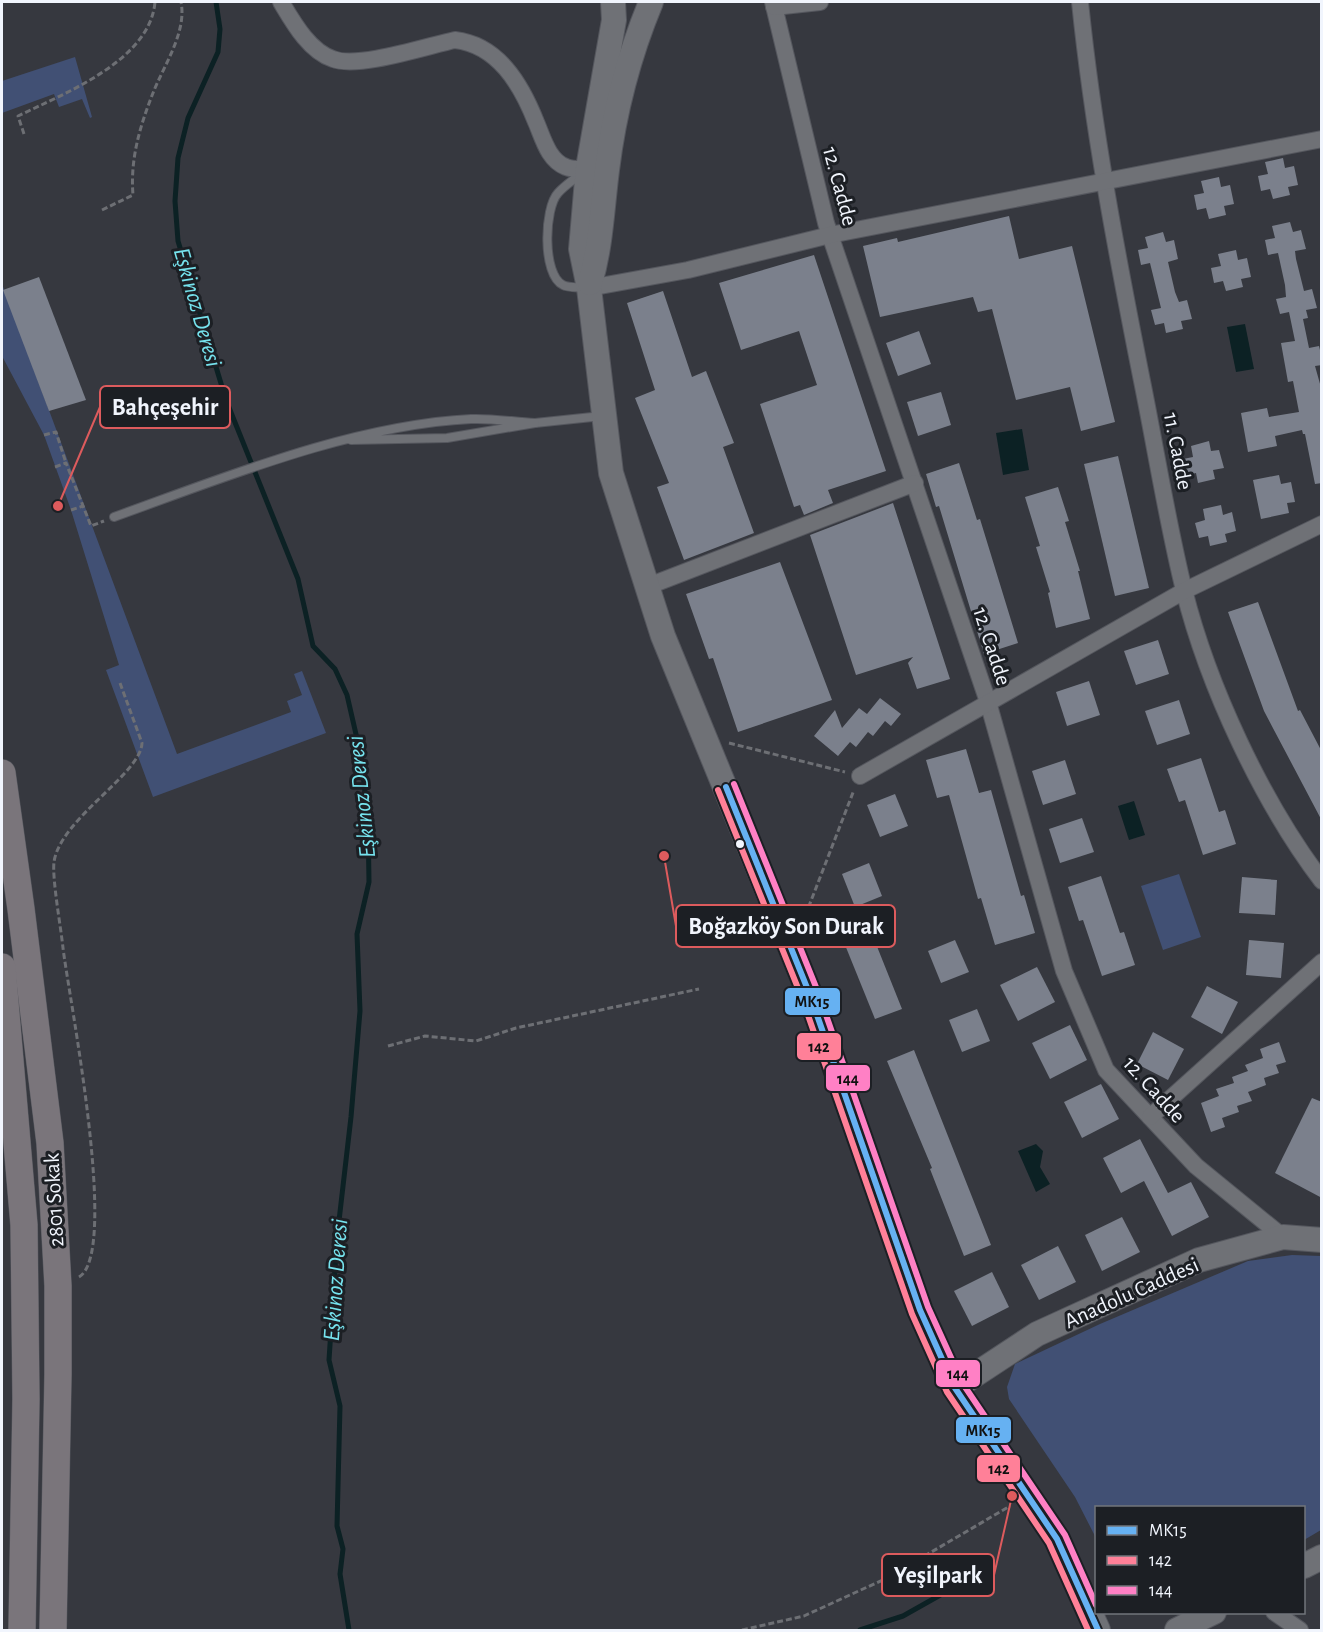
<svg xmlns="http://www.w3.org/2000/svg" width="1323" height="1632" viewBox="0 0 1323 1632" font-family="'Alegreya Sans',sans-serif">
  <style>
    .green { fill: #415074 }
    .water { fill: #0c2124 }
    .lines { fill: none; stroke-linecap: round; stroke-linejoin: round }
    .stream { stroke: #0c2124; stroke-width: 5 }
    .building { fill: #7b808c }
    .lane-casing { stroke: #55575e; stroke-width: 10 }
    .street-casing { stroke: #55575e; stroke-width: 18 }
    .secondary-casing { stroke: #55575e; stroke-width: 26 }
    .primary-casing { stroke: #55575e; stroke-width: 28 }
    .path { stroke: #6d6f74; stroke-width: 3; stroke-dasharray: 6 3; stroke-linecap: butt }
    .lane { stroke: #6f7176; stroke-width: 8 }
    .street { stroke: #6f7176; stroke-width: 16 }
    .secondary { stroke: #6f7176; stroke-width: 24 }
    .primary { stroke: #7a757b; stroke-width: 27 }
    .bus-1-casing { stroke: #1c1f24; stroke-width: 10 }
    .bus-2-casing { stroke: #1c1f24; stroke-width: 10 }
    .bus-3-casing { stroke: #1c1f24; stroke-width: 10 }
    .bus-1 { stroke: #66b1f2; stroke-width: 6 }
    .bus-2 { stroke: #ff8098; stroke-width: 6 }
    .bus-3 { stroke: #ff80c5; stroke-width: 6 }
    .bus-dot { fill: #f1f5fd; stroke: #1c1f24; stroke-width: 2 }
    .labels { text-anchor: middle; stroke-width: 6; stroke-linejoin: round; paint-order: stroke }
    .street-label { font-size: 22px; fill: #f1f5fd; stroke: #1c1f24 }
    .water-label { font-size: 24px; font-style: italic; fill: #76e3ee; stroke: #1c1f24 }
    .leader { fill: none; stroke: #dd5b5d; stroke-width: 2 }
    .callout-dot { fill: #dd5b5d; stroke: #1c1f24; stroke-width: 2 }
    .callout { fill: #1c1f24; stroke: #dd5b5d; stroke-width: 2 }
    .callout-label { font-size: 24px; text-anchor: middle; font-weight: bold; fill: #f1f5fd }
    .line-badge { stroke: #1c1f24; stroke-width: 2 }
    .pale-badge-label { font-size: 16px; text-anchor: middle; font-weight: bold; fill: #111 }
  </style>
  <rect width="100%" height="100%" fill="#36383f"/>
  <g class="green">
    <polygon points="75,57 92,117 90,118 82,99 59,107 54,94 2,113 2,81"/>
    <polygon points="2,284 177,754 291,712 287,701 302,695 294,674 302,671 326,733 153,797 106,670 119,665 71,510 44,435 2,356"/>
    <polygon points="1179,874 1201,937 1163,950 1141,886"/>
    <polygon points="1292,1255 1321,1256 1321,1530 1304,1540 1304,1508 1096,1508 1096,1538 1075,1497 1009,1399 1007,1387 1015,1364 1100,1324 1248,1261"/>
  </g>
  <g class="water">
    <polygon points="1245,324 1254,369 1236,372 1227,327"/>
    <polygon points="1022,429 1029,470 1003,475 996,433"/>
    <polygon points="1134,801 1145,835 1129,840 1118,806"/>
    <polygon points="1036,1144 1043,1151 1040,1167 1050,1184 1036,1192 1018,1151"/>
  </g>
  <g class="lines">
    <g class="stream">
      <polyline points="216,2 220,29 218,52 188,118 178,158 175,201 178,241 226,400 298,579 313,646 335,669 347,695 361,756 368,819 369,882 357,934 360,1011 351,1117 337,1238 329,1360 340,1406 337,1526 343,1549 340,1574 349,1630"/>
      <polyline points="860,1630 903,1616 951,1589"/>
    </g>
  </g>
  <g class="building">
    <polygon points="1283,158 1285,168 1294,166 1298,185 1288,187 1290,195 1273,199 1270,189 1261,191 1258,176 1268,174 1265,162"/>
    <polygon points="1219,177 1221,187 1230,185 1234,204 1224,206 1226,215 1209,219 1206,208 1197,210 1194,195 1204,193 1201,181"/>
    <polygon points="1009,216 1019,259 1072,246 1115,422 1081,431 1070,387 1016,400 992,309 978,312 973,297 880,317 863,246 897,238 898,242"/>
    <polygon points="1290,222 1293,232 1301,230 1306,249 1295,251 1296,259 1304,291 1312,289 1317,308 1306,310 1308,318 1303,319 1309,348 1319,346 1322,358 1322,365 1315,366 1322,391 1322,483 1315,484 1305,434 1303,434 1302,430 1275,436 1277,446 1248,452 1241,413 1267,408 1269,417 1299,412 1293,381 1288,382 1281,343 1295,341 1289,312 1280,314 1276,299 1286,297 1285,285 1278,253 1268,255 1265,240 1275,238 1272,226"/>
    <polygon points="1163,232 1166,242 1174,240 1178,259 1168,262 1175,292 1179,302 1187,300 1192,319 1181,321 1183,329 1166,333 1164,323 1155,325 1151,310 1161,308 1150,263 1141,265 1138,250 1148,248 1145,237"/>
    <polygon points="1236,250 1238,260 1247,258 1251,277 1241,279 1243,287 1226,291 1223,281 1214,283 1211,268 1221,266 1218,254"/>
    <polygon points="814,255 886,471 828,490 833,503 804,515 800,505 794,507 760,404 817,385 799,331 741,350 719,283"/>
    <polygon points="39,277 86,400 49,411 3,290"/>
    <polygon points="663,291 692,377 706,371 734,443 723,447 754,533 684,560 657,487 669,483 635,398 655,390 627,303"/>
    <polygon points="919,331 931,364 898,376 886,343"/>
    <polygon points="941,392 951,425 918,436 907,402"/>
    <polygon points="1209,441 1211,451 1219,450 1224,468 1213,470 1215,479 1198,483 1196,473 1187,475 1183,459 1193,457 1191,446"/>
    <polygon points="1118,456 1149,588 1115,596 1084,464"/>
    <polygon points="959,463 977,520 980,519 1018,643 984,654 939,506 936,507 926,474"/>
    <polygon points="1279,475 1281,484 1291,482 1295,502 1287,503 1289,513 1261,519 1253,480"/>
    <polygon points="1058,487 1069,521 1065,522 1080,571 1078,571 1090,619 1056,628 1048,593 1050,592 1036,547 1040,546 1025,497"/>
    <polygon points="893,503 950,679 917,689 908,663 913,657 856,675 810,535"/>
    <polygon points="1221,505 1223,515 1232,512 1236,531 1225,534 1227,542 1210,546 1208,536 1199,538 1195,523 1205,520 1203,509"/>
    <polygon points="780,562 832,700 738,732 713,658 709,659 686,594"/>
    <polygon points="1258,602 1298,711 1300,710 1322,752 1322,821 1264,711 1228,612"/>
    <polygon points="1158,640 1169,674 1136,685 1124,651"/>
    <polygon points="1089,681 1100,715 1067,726 1056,692"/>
    <polygon points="880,698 901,714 891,726 885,721 873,736 868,732 856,747 850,742 838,756 814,736 835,710 842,728 859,708 867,714"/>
    <polygon points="1179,700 1190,734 1157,745 1145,711"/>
    <polygon points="966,749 979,793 991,790 1021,896 1024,895 1035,933 995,945 981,898 978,899 949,795 937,798 926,760"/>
    <polygon points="1201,758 1219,812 1225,810 1236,844 1203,855 1185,800 1179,802 1167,769"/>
    <polygon points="1065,760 1076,794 1043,805 1032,771"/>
    <polygon points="895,794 908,826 880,837 867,805"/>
    <polygon points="1082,818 1094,852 1060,863 1049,829"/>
    <polygon points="869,863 882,896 855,907 842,874"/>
    <polygon points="1101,876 1120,933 1124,932 1135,965 1102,976 1083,920 1079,921 1068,887"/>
    <polygon points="1242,877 1277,880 1275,915 1239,913"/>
    <polygon points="868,924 902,1009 875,1019 841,935"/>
    <polygon points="955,940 969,972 941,983 928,951"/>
    <polygon points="1249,940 1284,943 1281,978 1246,975"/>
    <polygon points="1037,967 1055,1002 1018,1021 1000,985"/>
    <polygon points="1207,986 1238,1002 1222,1034 1191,1017"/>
    <polygon points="977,1009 990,1041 962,1052 949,1020"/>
    <polygon points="1070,1025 1087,1060 1050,1079 1032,1043"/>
    <polygon points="1153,1032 1184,1049 1168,1080 1137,1064"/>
    <polygon points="1279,1042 1286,1062 1276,1065 1279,1073 1264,1078 1266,1085 1248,1092 1252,1101 1237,1106 1239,1112 1222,1118 1225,1127 1211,1132 1201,1103 1219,1096 1216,1089 1234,1083 1232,1077 1248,1071 1245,1065 1263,1058 1260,1049"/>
    <polygon points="914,1050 991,1245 964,1256 930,1169 932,1168 887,1061"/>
    <polygon points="1101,1084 1119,1119 1082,1138 1064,1102"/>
    <polygon points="1312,1098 1322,1102 1322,1198 1275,1173"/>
    <polygon points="1140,1139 1168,1193 1191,1182 1209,1217 1172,1236 1144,1181 1121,1193 1103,1158"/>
    <polygon points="1122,1217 1140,1252 1102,1271 1085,1235"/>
    <polygon points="1058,1246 1076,1282 1039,1300 1021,1265"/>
    <polygon points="992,1272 1009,1307 972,1326 954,1291"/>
  </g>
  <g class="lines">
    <defs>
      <g id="lane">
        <path d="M583,172C575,179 565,185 558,193C544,208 542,275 563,285C568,288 579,287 586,288"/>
        <polyline points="535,423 602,416"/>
        <path d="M114,517C226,477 352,425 471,419C492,418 514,422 535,423L447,438L351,440"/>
      </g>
      <g id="street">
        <path d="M281,2C293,22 309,51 333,59C358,69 427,46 455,40C498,45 521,84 536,122C543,138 548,160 566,167C575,171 589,168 599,169"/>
        <polyline points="773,2 826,223 988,702 1064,971 1106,1070 1196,1166 1283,1237"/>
        <path d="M1080,2C1093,130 1117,255 1142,381C1156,450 1167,521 1184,590C1208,686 1262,802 1322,881"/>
        <polyline points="774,7 820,2"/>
        <polyline points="589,288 688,270 830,235 1322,139"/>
        <polyline points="646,587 915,483"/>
        <polyline points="860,776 1184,591 1322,524"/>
        <polyline points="1150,1117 1322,962"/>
        <polyline points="1274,1612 1300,1630"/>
      </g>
      <g id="secondary">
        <polyline points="613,2 614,20 588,168 581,249 589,288 611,473 663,636 810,995 920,1310 955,1388 1057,1539 1098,1630"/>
        <path d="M590,283C601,246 602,209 607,170C614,113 629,55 651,2"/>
        <polyline points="955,1388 1037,1334 1199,1260 1283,1237 1322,1240"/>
        <polyline points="1304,1566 1322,1557"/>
        <polyline points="1177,1630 1214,1612"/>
      </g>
      <g id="primary">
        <polyline points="2,773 21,909 50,1143 58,1286 58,1374 53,1630"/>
        <polyline points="2,967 24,1225 26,1399 22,1630"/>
      </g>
    </defs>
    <use href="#lane" class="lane-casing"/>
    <use href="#street" class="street-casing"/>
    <use href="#secondary" class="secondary-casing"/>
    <use href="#primary" class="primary-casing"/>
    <g class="path">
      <path d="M24,134L18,116C63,94 150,61 155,2"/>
      <path d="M102,210L133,195C130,159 140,126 153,93C164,65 187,32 181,2"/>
      <polyline points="44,435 56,432 66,463"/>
      <polyline points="55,467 66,463 91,526 104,521"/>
      <polyline points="71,510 83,506"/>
      <polyline points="729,743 845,772"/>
      <polyline points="802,924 854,790"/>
      <polyline points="388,1046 425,1036 476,1041 516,1028 699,989"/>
      <path d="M79,1277C120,1253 69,998 63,948C61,928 52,879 54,862C60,819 141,774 142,743L120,683"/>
      <polyline points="742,1630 804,1616 887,1578 1010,1506"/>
    </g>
    <use href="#lane" class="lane"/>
    <use href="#street" class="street"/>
    <use href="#secondary" class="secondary"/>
    <use href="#primary" class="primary"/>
    <defs>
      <polyline id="bus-1" points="726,787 810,995 920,1310 955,1388 1057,1539 1098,1630"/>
      <polyline id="bus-2" points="718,790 802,998 912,1314 947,1392 1049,1543 1088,1630"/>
      <polyline id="bus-3" points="734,784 818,992 928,1307 963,1384 1065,1535 1096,1605"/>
    </defs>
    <use href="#bus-1" class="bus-1-casing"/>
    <use href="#bus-2" class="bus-2-casing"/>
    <use href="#bus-3" class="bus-3-casing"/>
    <use href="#bus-1" class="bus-1"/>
    <use href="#bus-2" class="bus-2"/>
    <use href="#bus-3" class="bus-3"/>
  </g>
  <circle class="bus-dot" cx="740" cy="844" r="5"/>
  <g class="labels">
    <g class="street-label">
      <text transform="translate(841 186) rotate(75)" y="8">12. Cadde</text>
      <text transform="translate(1179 451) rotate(79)" y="8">11. Cadde</text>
      <text transform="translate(993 646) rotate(72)" y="8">12. Cadde</text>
      <text transform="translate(1155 1089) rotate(48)" y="8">12. Cadde</text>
      <text transform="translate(53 1200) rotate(-93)" y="8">2801 Sokak</text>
      <text transform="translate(1131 1292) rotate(-24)" y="8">Anadolu Caddesi</text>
    </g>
    <g class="water-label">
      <text transform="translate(198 307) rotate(74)" y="8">Eşkinoz Deresi</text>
      <text transform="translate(361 797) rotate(-96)" y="8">Eşkinoz Deresi</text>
      <text transform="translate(335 1280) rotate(-86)" y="8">Eşkinoz Deresi</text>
    </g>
  </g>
  <path class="leader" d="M58 506L100 407M664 856L676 926M1012 1496L994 1575"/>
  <g class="callout-dot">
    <circle cx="58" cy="506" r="6"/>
    <circle cx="664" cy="856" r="6"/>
    <circle cx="1012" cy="1496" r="6"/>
  </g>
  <g class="callout">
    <rect x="100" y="386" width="130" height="42" rx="6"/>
    <rect x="676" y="905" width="219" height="42" rx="6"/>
    <rect x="882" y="1554" width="112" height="42" rx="6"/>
  </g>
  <g class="callout-label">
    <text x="165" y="415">Bahçeşehir</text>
    <text x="786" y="934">Boğazköy Son Durak</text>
    <text x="938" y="1583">Yeşilpark</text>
  </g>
  <g class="line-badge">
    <rect x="784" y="987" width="57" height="29" rx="6" fill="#66b1f2"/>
    <rect x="796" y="1032" width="46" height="29" rx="6" fill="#ff8098"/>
    <rect x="825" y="1064" width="46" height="28" rx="6" fill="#ff80c5"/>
    <rect x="935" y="1359" width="46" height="29" rx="6" fill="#ff80c5"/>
    <rect x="955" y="1416" width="57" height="28" rx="6" fill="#66b1f2"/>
    <rect x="976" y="1454" width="45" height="29" rx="6" fill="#ff8098"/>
  </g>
  <g class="pale-badge-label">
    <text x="812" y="1007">MK15</text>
    <text x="819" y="1052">142</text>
    <text x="848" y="1084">144</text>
    <text x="958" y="1379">144</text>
    <text x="983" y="1436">MK15</text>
    <text x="999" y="1474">142</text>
  </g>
  <rect width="1323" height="1632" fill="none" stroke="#f1f5fd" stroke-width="6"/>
  <rect x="1095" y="1506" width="210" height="108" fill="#1c1f24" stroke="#71757b" stroke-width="1.5"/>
  <rect x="1107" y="1526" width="30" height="9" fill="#66b1f2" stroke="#71757b" stroke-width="1.5"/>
  <text x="1149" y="1536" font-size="18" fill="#f1f5fd">MK15</text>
  <rect x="1107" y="1556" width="30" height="9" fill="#ff8098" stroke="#71757b" stroke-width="1.5"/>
  <text x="1149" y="1566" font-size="18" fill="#f1f5fd">142</text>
  <rect x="1107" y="1586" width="30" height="9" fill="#ff80c5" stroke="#71757b" stroke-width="1.5"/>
  <text x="1149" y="1596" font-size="18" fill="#f1f5fd">144</text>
</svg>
